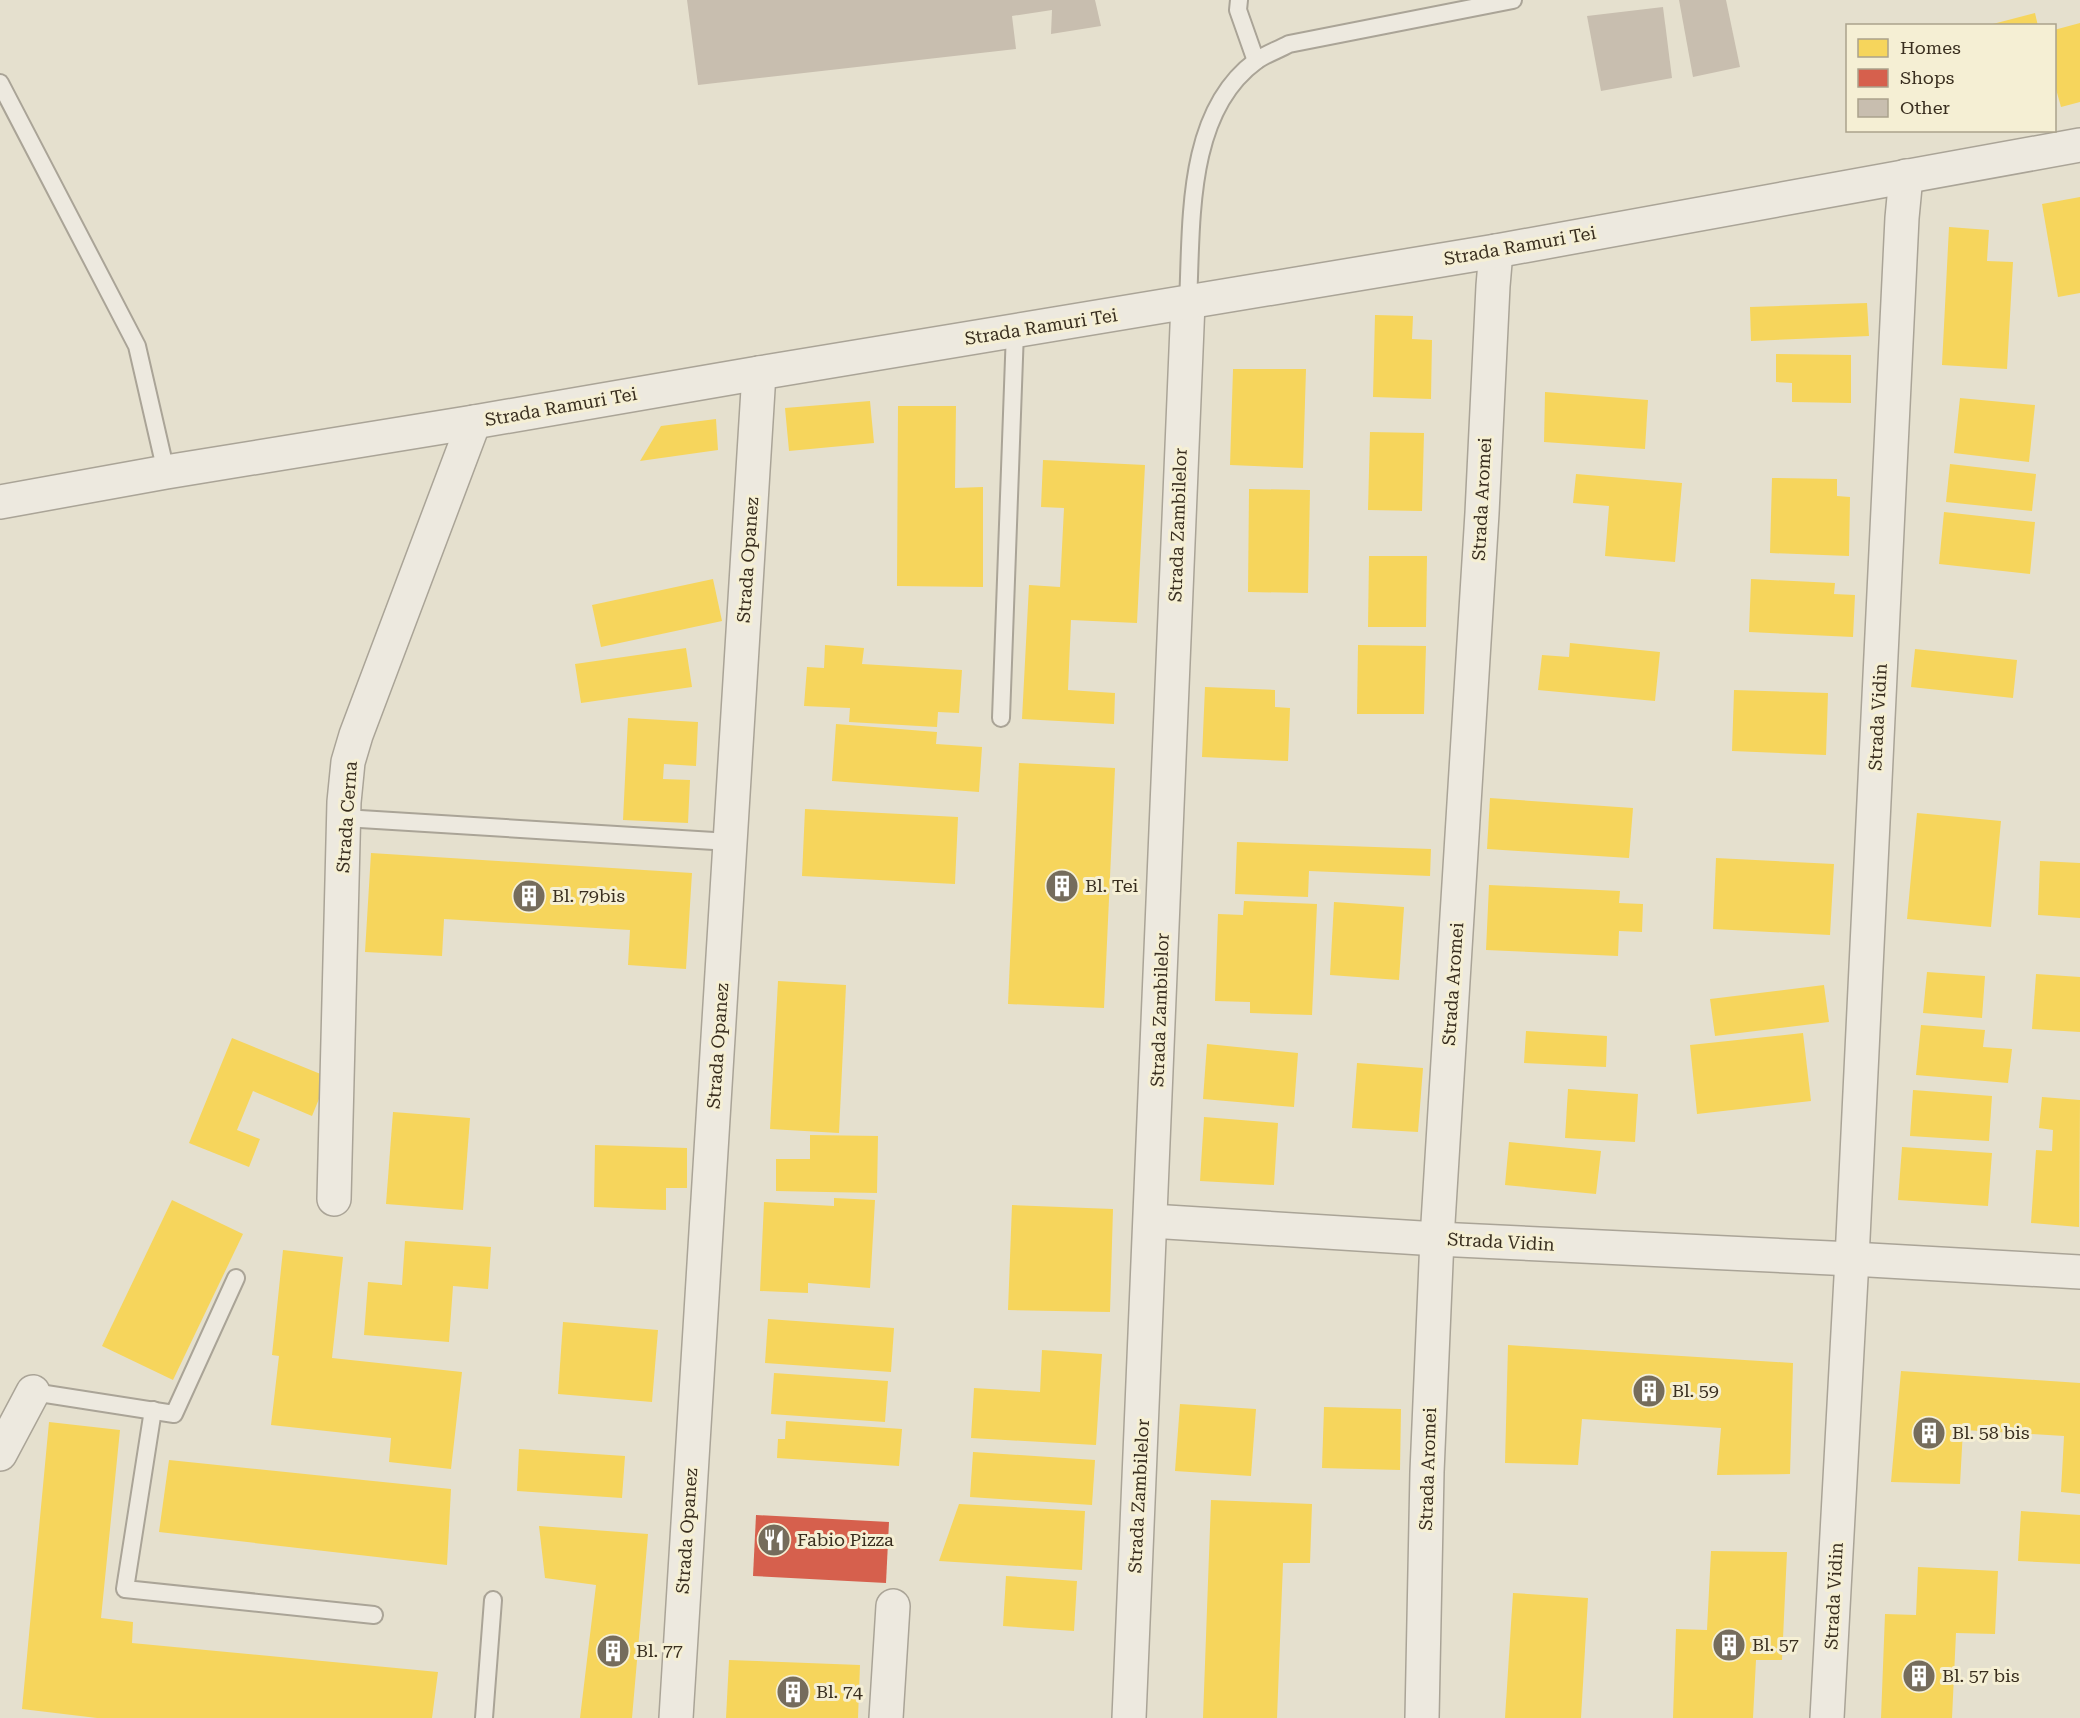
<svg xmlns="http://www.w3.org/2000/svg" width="2080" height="1718" viewBox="0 0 2080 1718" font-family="'Roboto Serif',serif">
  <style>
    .homes { fill: #f6d55c }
    .shops { fill: #d6604d }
    .building { fill: #c8beaf }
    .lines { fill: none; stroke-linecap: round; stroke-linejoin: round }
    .service-casing { stroke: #aaa497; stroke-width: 20 }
    .minor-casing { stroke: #aaa497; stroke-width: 36 }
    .tertiary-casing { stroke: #aaa497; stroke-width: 36 }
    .service { stroke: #ede9df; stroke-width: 16 }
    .minor { stroke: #ede9df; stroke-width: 33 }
    .tertiary { stroke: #ede9df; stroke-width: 33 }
    .labels { text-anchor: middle; stroke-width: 6; stroke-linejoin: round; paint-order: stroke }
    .street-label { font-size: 18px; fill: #392e1f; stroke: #f5efd4 }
    .poi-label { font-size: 18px; fill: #392e1f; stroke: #f5efd4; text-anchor: start }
  </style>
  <rect width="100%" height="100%" fill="#e5e0ce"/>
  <g class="homes">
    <polygon points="2035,13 2038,26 1989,26 1989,25"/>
    <polygon points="2080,23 2080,102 2061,107 2054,82 2054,30"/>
    <polygon points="2080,197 2080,293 2058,297 2042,204"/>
    <polygon points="1949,227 1989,230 1987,261 2013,262 2007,369 1942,365"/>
    <polygon points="1867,303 1869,336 1751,341 1750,307"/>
    <polygon points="1375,315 1413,316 1412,339 1432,340 1431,399 1373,397"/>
    <polygon points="1776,354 1851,355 1851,403 1792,402 1792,383 1776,382"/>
    <polygon points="1233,369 1306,369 1303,468 1230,465"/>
    <polygon points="1545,392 1648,400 1645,449 1544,442"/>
    <polygon points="1960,398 2035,405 2029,462 1954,453"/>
    <polygon points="870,401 874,443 789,451 785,408"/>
    <polygon points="898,406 956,406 955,488 983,487 983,587 897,586"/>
    <polygon points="716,419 718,450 640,461 661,426"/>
    <polygon points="1370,432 1424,433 1422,511 1368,510"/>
    <polygon points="1043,460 1145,465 1137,623 1071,620 1068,690 1115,693 1114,724 1022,719 1029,585 1060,587 1064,508 1041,507"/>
    <polygon points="1950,464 2036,474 2032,511 1946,502"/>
    <polygon points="1576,474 1682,483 1675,562 1605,556 1609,506 1573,503"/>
    <polygon points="1772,478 1837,479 1837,496 1850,497 1849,556 1770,553"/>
    <polygon points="1249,489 1310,490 1308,593 1248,592"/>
    <polygon points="1944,512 2035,522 2030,574 1939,564"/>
    <polygon points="1369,556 1427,556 1426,627 1368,627"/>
    <polygon points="713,579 722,621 601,647 592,605"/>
    <polygon points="1751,579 1835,583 1834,594 1855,595 1853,637 1749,632"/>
    <polygon points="1570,643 1660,652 1655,701 1538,690 1542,655 1569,657"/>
    <polygon points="825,645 864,648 862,664 962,670 959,713 938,712 937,727 849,722 850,708 804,706 807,667 824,668"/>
    <polygon points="1358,645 1426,646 1424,714 1357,714"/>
    <polygon points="686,648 692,687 581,703 575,664"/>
    <polygon points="1915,649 2017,660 2013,698 1911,687"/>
    <polygon points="1205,687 1275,690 1275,707 1290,708 1288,761 1202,757"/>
    <polygon points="1734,690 1828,693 1826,755 1732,751"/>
    <polygon points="628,718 698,722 696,766 664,764 663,779 690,780 688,823 623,820"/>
    <polygon points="836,724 937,732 936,744 982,747 979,792 832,781"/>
    <polygon points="1019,763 1115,768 1104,1008 1008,1004"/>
    <polygon points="1490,798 1633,808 1629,858 1487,849"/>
    <polygon points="805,809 958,817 955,884 802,876"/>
    <polygon points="1917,813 2001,821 1991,927 1907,919"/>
    <polygon points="1237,842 1431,849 1430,876 1309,871 1308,897 1235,894"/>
    <polygon points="371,853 692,873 686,969 628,965 630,930 444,919 442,956 365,952"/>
    <polygon points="1716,858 1834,864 1830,935 1713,929"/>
    <polygon points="2040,861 2080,863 2080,918 2038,915"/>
    <polygon points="1489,885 1620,891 1619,903 1643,904 1642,932 1619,931 1618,956 1486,950"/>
    <polygon points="1244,901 1317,904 1312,1015 1250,1013 1250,1002 1215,1001 1218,914 1243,915"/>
    <polygon points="1334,902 1404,907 1399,980 1330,975"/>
    <polygon points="1927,972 1985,976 1982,1018 1923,1013"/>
    <polygon points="2036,974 2080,977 2080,1032 2032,1029"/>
    <polygon points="778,981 846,985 839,1133 770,1129"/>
    <polygon points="1824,985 1829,1022 1715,1036 1710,999"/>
    <polygon points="1921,1025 1985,1030 1983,1047 2012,1049 2008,1083 1916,1075"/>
    <polygon points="1526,1031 1607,1036 1606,1067 1524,1063"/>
    <polygon points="1803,1033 1811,1101 1697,1114 1690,1045"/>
    <polygon points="232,1038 328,1077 312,1116 253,1091 237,1130 260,1139 249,1167 189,1143"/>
    <polygon points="1207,1044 1298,1053 1294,1107 1203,1099"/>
    <polygon points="1357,1063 1423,1068 1418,1132 1352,1128"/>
    <polygon points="1568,1089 1638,1094 1635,1142 1565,1138"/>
    <polygon points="1913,1090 1992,1096 1989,1141 1910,1136"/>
    <polygon points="2042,1097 2080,1100 2079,1227 2031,1223 2036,1150 2052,1151 2053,1130 2039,1128"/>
    <polygon points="393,1112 470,1118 463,1210 386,1204"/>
    <polygon points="1204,1117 1278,1123 1274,1185 1200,1181"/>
    <polygon points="810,1135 878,1136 877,1193 776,1191 776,1159 810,1159"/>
    <polygon points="1509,1142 1601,1151 1596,1194 1505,1185"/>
    <polygon points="595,1145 687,1148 687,1188 666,1188 666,1210 594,1207"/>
    <polygon points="1902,1147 1992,1153 1988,1206 1898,1200"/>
    <polygon points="834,1198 875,1200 870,1288 808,1283 808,1293 760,1291 764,1202 834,1206"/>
    <polygon points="172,1200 243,1234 173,1380 102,1346"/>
    <polygon points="1012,1205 1113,1209 1110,1312 1008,1310"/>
    <polygon points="405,1241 491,1247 488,1289 453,1286 449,1342 364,1335 368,1282 402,1285"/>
    <polygon points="283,1250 343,1257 332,1358 462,1372 451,1469 389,1462 391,1438 271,1425 279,1356 272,1355"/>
    <polygon points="768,1319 894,1328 891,1372 765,1363"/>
    <polygon points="563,1322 658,1330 652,1402 558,1394"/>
    <polygon points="1508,1345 1793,1363 1790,1474 1717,1475 1721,1428 1582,1419 1578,1465 1505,1463"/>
    <polygon points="1042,1350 1102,1354 1096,1445 971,1438 974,1388 1040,1392"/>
    <polygon points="1901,1371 2080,1383 2080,1494 2061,1492 2064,1436 1963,1430 1960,1484 1891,1482"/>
    <polygon points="774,1373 888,1381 885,1422 771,1414"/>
    <polygon points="1180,1404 1256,1409 1251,1476 1175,1471"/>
    <polygon points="1324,1407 1401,1409 1400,1470 1322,1468"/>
    <polygon points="786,1421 902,1429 899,1466 777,1458 778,1439 785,1439"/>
    <polygon points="49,1422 120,1430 101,1618 133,1622 132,1643 438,1672 432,1718 97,1718 22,1709"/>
    <polygon points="519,1449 625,1456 622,1498 517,1491"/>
    <polygon points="973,1452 1095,1460 1092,1505 970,1497"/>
    <polygon points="169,1460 451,1489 447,1565 159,1532"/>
    <polygon points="1211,1500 1312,1504 1310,1563 1283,1563 1277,1718 1203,1718"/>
    <polygon points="959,1504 1085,1511 1082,1570 939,1561"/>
    <polygon points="2021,1511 2080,1515 2080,1564 2018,1561"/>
    <polygon points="539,1526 648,1534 632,1718 580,1718 596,1585 545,1578"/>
    <polygon points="1711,1551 1787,1552 1782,1660 1756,1660 1753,1718 1673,1718 1676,1629 1707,1630"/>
    <polygon points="1918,1567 1998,1571 1995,1634 1956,1633 1952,1718 1881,1718 1885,1614 1916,1615"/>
    <polygon points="1006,1576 1077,1581 1074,1631 1003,1626"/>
    <polygon points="1513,1593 1588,1598 1581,1718 1505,1718"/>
    <polygon points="729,1660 860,1665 858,1718 726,1718"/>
  </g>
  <polygon class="shops" points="756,1515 889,1522 886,1583 753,1576"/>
  <g class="building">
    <polygon points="687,0 1095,0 1101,26 1051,34 1052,10 1012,16 1016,49 698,85"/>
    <polygon points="1679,0 1726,0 1740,67 1693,77"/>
    <polygon points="1663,7 1672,78 1601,91 1587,16"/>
  </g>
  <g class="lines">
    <defs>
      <g id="service">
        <polyline points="1239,0 1238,10 1256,61"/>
        <polyline points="0,83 137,346 166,472"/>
        <path d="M1188,303C1192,224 1185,113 1256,61C1266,54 1278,50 1289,44L1513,0"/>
        <polyline points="1001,718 1015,331"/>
        <polyline points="344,818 730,842"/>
        <polyline points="33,1392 174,1414 236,1278"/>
        <polyline points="153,1410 125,1589 374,1615"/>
        <polyline points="484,1718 493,1600"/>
      </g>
      <g id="minor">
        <polyline points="334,1199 344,802 348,762 356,735 474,422"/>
        <polyline points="1151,1221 1437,1239 1852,1259 2080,1272"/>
        <polyline points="0,1454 33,1392"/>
        <polyline points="676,1718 759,373"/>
        <polyline points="886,1718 893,1606"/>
        <polyline points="1129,1718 1188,303"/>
        <polyline points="1422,1718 1427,1472 1437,1239 1482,513 1493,286 1496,251"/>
        <polyline points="1827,1718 1852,1259 1902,218 1906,176"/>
      </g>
      <polyline id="tertiary" points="0,502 166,472 474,422 759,373 1496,251 2080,145"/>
    </defs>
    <use href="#service" class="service-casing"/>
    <use href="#minor" class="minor-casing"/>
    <use href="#tertiary" class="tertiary-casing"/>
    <use href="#service" class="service"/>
    <use href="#minor" class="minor"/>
    <use href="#tertiary" class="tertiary"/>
  </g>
  <defs>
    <symbol id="building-disc" viewBox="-11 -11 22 22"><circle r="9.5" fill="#756c5c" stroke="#f5efd4"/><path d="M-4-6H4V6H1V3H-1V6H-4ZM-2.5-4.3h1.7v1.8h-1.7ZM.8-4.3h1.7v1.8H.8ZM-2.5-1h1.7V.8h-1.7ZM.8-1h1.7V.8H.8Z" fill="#fff"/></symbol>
    <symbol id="restaurant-disc" viewBox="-11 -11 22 22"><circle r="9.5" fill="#756c5c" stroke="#f5efd4"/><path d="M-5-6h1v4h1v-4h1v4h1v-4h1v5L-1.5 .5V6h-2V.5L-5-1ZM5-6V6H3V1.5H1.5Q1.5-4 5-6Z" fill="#fff"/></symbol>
  </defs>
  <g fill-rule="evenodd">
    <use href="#building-disc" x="1043" y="867" width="38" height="38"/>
    <use href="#building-disc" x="510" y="877" width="38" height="38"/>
    <use href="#building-disc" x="1630" y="1372" width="38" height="38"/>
    <use href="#building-disc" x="1910" y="1414" width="38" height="38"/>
    <use href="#restaurant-disc" x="755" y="1521" width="38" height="38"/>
    <use href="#building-disc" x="1710" y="1626" width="38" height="38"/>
    <use href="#building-disc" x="594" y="1632" width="38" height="38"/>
    <use href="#building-disc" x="1900" y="1657" width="38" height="38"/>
    <use href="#building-disc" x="774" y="1673" width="38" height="38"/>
  </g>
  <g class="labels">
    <g class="street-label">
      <text transform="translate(1520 246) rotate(-10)" y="6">Strada Ramuri Tei</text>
      <text transform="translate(1041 327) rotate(-9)" y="6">Strada Ramuri Tei</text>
      <text transform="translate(561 407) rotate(-10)" y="6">Strada Ramuri Tei</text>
      <text transform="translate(1482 499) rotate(-87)" y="6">Strada Aromei</text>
      <text transform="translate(1178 525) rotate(-88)" y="6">Strada Zambilelor</text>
      <text transform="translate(748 560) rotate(-86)" y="6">Strada Opanez</text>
      <text transform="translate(1878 717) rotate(-87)" y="6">Strada Vidin</text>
      <text transform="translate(347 817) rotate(-86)" y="6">Strada Cerna</text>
      <text transform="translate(1453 984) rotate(-86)" y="6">Strada Aromei</text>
      <text transform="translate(1160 1010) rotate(-88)" y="6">Strada Zambilelor</text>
      <text transform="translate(718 1046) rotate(-86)" y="6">Strada Opanez</text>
      <text transform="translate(1501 1242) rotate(3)" y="6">Strada Vidin</text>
      <text transform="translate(1428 1469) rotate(-88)" y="6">Strada Aromei</text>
      <text transform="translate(1139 1496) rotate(-87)" y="6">Strada Zambilelor</text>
      <text transform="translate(687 1531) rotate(-86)" y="6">Strada Opanez</text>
      <text transform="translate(1834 1596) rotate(-87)" y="6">Strada Vidin</text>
    </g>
    <g class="poi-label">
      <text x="1085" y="892">Bl. Tei</text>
      <text x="552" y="902">Bl. 79bis</text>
      <text x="1672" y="1397">Bl. 59</text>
      <text x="1952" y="1439">Bl. 58 bis</text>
      <text x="797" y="1546">Fabio Pizza</text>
      <text x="1752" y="1651">Bl. 57</text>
      <text x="636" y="1657">Bl. 77</text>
      <text x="1942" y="1682">Bl. 57 bis</text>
      <text x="816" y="1698">Bl. 74</text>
    </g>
  </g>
  <rect x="1846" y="24" width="210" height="108" fill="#f5efd4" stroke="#aaa28c" stroke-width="1.5"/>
  <rect x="1858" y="39" width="30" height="18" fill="#f6d55c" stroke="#aaa28c" stroke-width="1.5"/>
  <text x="1900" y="54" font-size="18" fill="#392e1f">Homes</text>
  <rect x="1858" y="69" width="30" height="18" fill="#d6604d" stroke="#aaa28c" stroke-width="1.5"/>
  <text x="1900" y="84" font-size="18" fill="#392e1f">Shops</text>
  <rect x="1858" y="99" width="30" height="18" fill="#c8beaf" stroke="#aaa28c" stroke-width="1.5"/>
  <text x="1900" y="114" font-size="18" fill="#392e1f">Other</text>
</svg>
